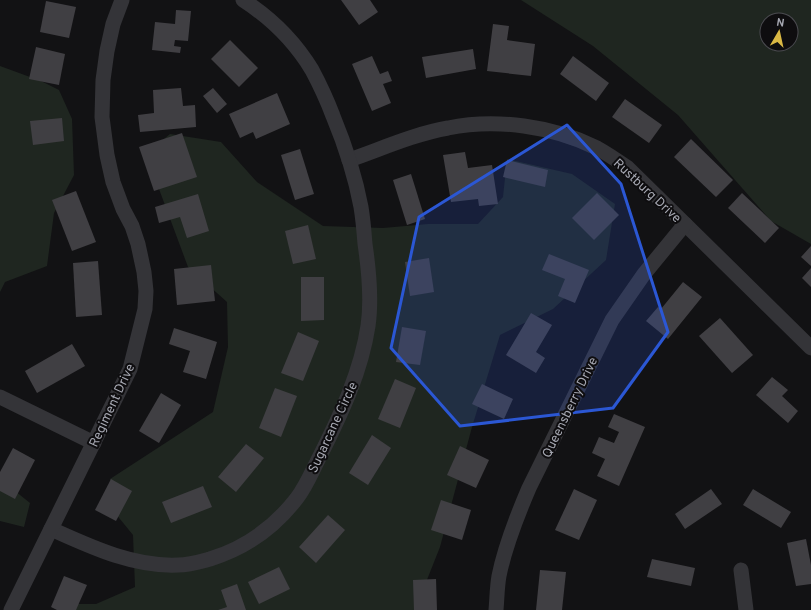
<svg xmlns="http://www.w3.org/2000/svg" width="811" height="610" viewBox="0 0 811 610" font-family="Overpass,sans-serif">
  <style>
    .green { fill: #1f2620; fill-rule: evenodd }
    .building { fill: #403f43 }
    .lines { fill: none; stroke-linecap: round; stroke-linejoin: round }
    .street { stroke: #343438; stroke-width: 15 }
    .marked { fill: #2b57d4; fill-opacity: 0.2; stroke: #2b57d4; stroke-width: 3; stroke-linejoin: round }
    .labels { text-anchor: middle; stroke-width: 4; stroke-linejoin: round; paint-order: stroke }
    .street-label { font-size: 13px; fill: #a6a8b2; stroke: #0e0d0f }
  </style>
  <rect width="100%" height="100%" fill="#121214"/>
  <g class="green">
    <path d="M521,0H811V244L771,221L678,115L593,46ZM767,20H791V44H767Z"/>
    <polygon points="0,66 41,81 59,90 72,119 74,175 54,213 47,266 5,282 0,292"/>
    <polygon points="170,134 221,142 257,182 323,226 383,228 428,224 478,224 503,197 507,159 572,174 615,204 606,260 553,309 500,335 472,427 440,547 415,610 71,610 77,604 96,604 135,587 133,535 111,508 110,479 213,412 228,347 227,302 188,267 146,154"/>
    <polygon points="0,479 30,503 24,527 0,521"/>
  </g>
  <g class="building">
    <polygon points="341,0 370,0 378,12 359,25"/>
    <polygon points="46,1 76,7 69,38 40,32"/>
    <polygon points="176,10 191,11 188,41 175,40 174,46 181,47 180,53 152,50 155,22 175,24"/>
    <polygon points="493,24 509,26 507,40 535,44 531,76 487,71"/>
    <polygon points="230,40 258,68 239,87 211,59"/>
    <polygon points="36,47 65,54 59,85 29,79"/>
    <polygon points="473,49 476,69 426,78 422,57"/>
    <polygon points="372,56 380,74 388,71 392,81 383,84 391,103 372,111 352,64"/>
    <polygon points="573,56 609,83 596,101 560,74"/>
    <polygon points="181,88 183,106 195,105 196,127 140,132 138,115 154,113 153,90"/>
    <polygon points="213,88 227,104 217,113 203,96"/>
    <polygon points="277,93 290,124 256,139 253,132 240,138 229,114"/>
    <polygon points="625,99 662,125 649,143 612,117"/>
    <polygon points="62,118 64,141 33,145 30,121"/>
    <polygon points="182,133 197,177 154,191 139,147"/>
    <polygon points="691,139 733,180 716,197 674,157"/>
    <polygon points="300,149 314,194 295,200 281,155"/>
    <polygon points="465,152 468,168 492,165 498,204 479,206 478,199 451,202 443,155"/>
    <polygon points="507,160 548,170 545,187 503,177"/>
    <polygon points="411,174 425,219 407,225 393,180"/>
    <polygon points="76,191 96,242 72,251 52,200"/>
    <polygon points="597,193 619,215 594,240 572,218"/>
    <polygon points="742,193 779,228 765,243 728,208"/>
    <polygon points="198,194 209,231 187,238 180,217 159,223 155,207"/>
    <polygon points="308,225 316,259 293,264 285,231"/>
    <polygon points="811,246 811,266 801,257"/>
    <polygon points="549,254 589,270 575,303 558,296 565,279 542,270"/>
    <polygon points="429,258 434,292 410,296 405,262"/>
    <polygon points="98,261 102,315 76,317 73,263"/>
    <polygon points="211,265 215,301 177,305 174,269"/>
    <polygon points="811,268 811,287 802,278"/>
    <polygon points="301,277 324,277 324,320 301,321"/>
    <polygon points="683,282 702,297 668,339 646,321 658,307 661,309"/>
    <polygon points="531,313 552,325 536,352 545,358 536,373 506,355"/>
    <polygon points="720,318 753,355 732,373 699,336"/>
    <polygon points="402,327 426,331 420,365 396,362"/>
    <polygon points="174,328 217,342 206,379 183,372 190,351 169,344"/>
    <polygon points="298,332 319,341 303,381 281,373"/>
    <polygon points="72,344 85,366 37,393 25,371"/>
    <polygon points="772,377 788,390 782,396 798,411 788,423 756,395"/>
    <polygon points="395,379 416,388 400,428 378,419"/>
    <polygon points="482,384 513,399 504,419 472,404"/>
    <polygon points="275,388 297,396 281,437 259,428"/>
    <polygon points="161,393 181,405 159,443 139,431"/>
    <polygon points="614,414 645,427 619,486 597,476 605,459 592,453 599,437 614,443 619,432 608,427"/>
    <polygon points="372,435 391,448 368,485 349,473"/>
    <polygon points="246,444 264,458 236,492 218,477"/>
    <polygon points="460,446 489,460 476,488 447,475"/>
    <polygon points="13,448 35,460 15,499 0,491 0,472"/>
    <polygon points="111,479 132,491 116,521 95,510"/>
    <polygon points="203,486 212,507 171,523 162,502"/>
    <polygon points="574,489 597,500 579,540 555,530"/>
    <polygon points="711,489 722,504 685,529 675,514"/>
    <polygon points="753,489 791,512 781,528 743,505"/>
    <polygon points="441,500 471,510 462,540 431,530"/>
    <polygon points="328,515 345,530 316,563 299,547"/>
    <polygon points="806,539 811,565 811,584 796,586 787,543"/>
    <polygon points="652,559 695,568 691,586 647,577"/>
    <polygon points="279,567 290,589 259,604 248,582"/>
    <polygon points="540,570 566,572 562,610 536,610"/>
    <polygon points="64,576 87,585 76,610 57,610 51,607"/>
    <polygon points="436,579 437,610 414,610 413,580"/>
    <polygon points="237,584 246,610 218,610 227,607 221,590"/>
  </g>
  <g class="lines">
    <g class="street">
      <path d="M349,160C381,149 414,134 448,128C496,118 553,126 597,148C608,154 618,161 628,168L811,348"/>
      <polyline points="0,397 94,443"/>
      <path d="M51,529C91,547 133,567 178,565C189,565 199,562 210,559C246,548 274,528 297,498C307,485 313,469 321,454C341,414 361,372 368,326C372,299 369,271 365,244C364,231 363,219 361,207C355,175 345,145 333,116C327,100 320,85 312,70C295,42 271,18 243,0"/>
      <polyline points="741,570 746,610"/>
      <polyline points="11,610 130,369 145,309 146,291 144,272 138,244 132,226 123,209 113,182 107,155 102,117 103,80 107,51 113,24 122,0"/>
      <path d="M496,610C497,599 497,587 499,576C505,546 517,516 529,488L612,320L644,274L685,224"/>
    </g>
  </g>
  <path class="marked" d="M567,125L621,184L668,332L613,408L460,426L391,348L419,217Z"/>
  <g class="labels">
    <g class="street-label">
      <text transform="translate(648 190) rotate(43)" y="5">Rustburg Drive</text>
      <text transform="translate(111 405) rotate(-65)" y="5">Regiment Drive</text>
      <text transform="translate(569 407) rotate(-64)" y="5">Queensberry Drive</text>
      <text transform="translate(332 427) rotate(-65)" y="5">Sugarcane Circle</text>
    </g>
  </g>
  <g transform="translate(779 32) rotate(9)"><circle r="19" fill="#0e0d0f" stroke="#4b4b50"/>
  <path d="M0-3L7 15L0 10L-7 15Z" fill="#dab844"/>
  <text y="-6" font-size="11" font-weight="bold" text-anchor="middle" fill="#a6a8b2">N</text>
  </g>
</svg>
